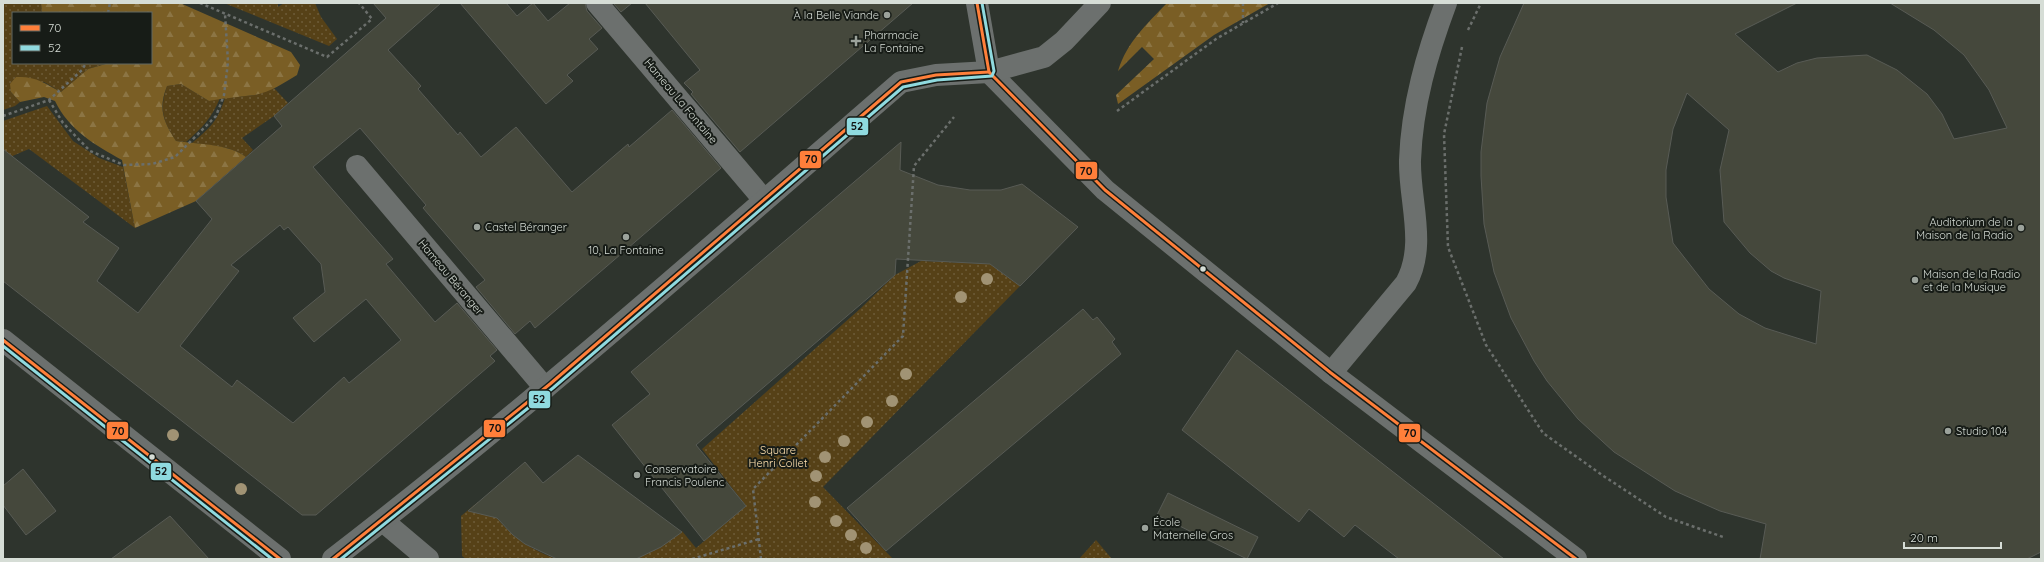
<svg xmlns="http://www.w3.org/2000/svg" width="2044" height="562" viewBox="0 0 2044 562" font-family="Quicksand,sans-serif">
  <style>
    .green { fill: url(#green-dots) }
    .forest { fill: url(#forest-firs) }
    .building { fill: #45483c; stroke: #585b55; fill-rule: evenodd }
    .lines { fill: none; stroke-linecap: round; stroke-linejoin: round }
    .path { stroke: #6b6f6c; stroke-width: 2.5; stroke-dasharray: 3 3; stroke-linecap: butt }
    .minor { stroke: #6c706e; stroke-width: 22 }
    .bus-1-casing { stroke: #171c17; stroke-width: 6 }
    .bus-2-casing { stroke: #171c17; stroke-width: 6 }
    .bus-1 { stroke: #ff7f3a; stroke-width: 3 }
    .bus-2 { stroke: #8fdadf; stroke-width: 3 }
    .tree { fill: #a19374 }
    .poi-dot { fill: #9ba29b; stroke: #171c17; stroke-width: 1.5 }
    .bus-dot { fill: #d6ddd6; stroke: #171c17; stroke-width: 1.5 }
    .labels { text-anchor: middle; stroke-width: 4; stroke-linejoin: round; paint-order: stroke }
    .poi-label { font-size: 11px; fill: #d6ddd6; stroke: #171c17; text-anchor: start }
    .street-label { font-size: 11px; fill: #d6ddd6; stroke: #171c17 }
    .park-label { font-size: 11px; fill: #ffe0ae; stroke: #171c17 }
    .line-badge { stroke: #171c17; stroke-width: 1.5 }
    .pale-badge-label { font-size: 11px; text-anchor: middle; font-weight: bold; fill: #111 }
  </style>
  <defs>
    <pattern id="green-dots" width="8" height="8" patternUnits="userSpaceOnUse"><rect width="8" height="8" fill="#564117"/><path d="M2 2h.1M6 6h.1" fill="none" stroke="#6e5c38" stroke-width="1.8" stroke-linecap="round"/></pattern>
    <pattern id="forest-firs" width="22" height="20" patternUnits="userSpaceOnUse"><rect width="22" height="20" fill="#7a5e25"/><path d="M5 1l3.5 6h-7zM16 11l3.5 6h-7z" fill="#8c7544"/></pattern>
  </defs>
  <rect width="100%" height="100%" fill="#2e342d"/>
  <g class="green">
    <polygon points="3,3 41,3 42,13 13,13 13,63 108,63 88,69 61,92 44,82 11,92 20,102 15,106 3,110"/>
    <polygon points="224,3 275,3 278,4 278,7 284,3 315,3 321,17 337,39 329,46"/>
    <path d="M181,84L209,101L220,98C212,118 202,128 186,142L176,141C163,121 159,110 167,86Z"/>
    <path d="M274,88L288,103L274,116L242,138L253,150L246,157C232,146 209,145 192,143C211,127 217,122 225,98L255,95Z"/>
    <polygon points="47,106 73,141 99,158 123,167 135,228 29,149 3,160 3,121"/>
    <polygon points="921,261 990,264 1020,286 823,487 893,559 636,559 661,547 682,531 696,548 746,506 702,449 861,308 895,275"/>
    <path d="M478,502V505C497,515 499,522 513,535C526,546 542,554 557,559H466L462,556L461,516Z"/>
    <polygon points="1096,540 1112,559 1079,559"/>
  </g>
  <g class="forest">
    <path d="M41,3H180L291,52L300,65L297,75C284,83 270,92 255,95C239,97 224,98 209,101L181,84L167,86C158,109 163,121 176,141C197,144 230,144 246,157L196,201L135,228L122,160C95,145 69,130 55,101L44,97L20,102L11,92L10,84L16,77C36,76 44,83 61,92L88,69L109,63H151V13H42Z"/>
    <path d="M1167,3H1270L1214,35L1118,104L1116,95L1154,59L1142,47L1118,71C1127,42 1146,25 1167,3Z"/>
  </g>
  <g class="building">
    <path d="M373,3H441L388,50L421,86L418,89L458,135L460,132L481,157L516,127L572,192L628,144L629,147L672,110L721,168L535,328L530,321L515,334L476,287L485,280L423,208L426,205L360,128L313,167L393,259L386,264L435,322L457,303L497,350L490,356L495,361L316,515H302L3,281V149L89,217L83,222L119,248L97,281L138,313L212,219L196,201L282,126L274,116L386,18ZM280,225L284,230L288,227L321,264L325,292L293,318L314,342L366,299L401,340L349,383L344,377L293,423L237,380L232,387L180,346L239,271L231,265Z"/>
    <polygon points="460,3 506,3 517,16 533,3 548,21 570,3 585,3 587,11 602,28 589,39 598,49 567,75 573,81 546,104"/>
    <polygon points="613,3 632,3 621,12"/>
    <polygon points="645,3 913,3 740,152 691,94 693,92 684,83 700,70"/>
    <path d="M1524,3H1797L1735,34L1778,72L1797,63L1817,58L1867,55L1897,70L1927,94L1942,114L1954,139L2007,128L1989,90L1964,55L1934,30L1890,3H2041V552L2027,559H1760L1766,524L1720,511L1675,491L1614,452L1578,419L1547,381L1534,361L1511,318L1494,272L1484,224L1481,176V152L1487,103L1500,57ZM1687,93L1729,130L1720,170L1724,222L1750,253L1771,271L1784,278L1821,291L1816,344L1765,328L1739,314L1709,289L1673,243L1666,197V170L1673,129Z"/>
    <polygon points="901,142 900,170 938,185 970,190 1001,190 1022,184 1078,227 1020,286 990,264 896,259 895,275 696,445 746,506 704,541 612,425 650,394 631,372"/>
    <polygon points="1083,309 1093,320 1097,317 1115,339 1112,342 1121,354 886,551 847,508"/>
    <polygon points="1237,350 1465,528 1504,559 1399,559 1355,525 1344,537 1309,509 1299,522 1182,430"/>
    <polygon points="578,455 682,532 661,547 636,559 557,559 525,544 513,535 497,518 468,511 525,462 543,483"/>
    <polygon points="23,469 56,511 26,535 3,505 3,486"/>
    <polygon points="1168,493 1258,537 1247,559 1157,515"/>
    <polygon points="170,516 209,559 111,559"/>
  </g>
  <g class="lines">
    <g class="path">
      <polyline points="200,3 327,57 372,19 359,3"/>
      <polyline points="1243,3 1243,23"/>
      <polyline points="108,13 110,3"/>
      <polyline points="1468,30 1481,3"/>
      <polyline points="1462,47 1444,134 1448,247 1486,345 1543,433 1602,475 1666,517 1723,537"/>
      <polyline points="49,100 63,123 90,151 124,165 152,164 175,157 216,116 224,95 228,62 225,14"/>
      <polyline points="1117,111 1216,39 1278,3"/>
      <polyline points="3,116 49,100 82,70 86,63"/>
      <polyline points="692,559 759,539"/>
      <polyline points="761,559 753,489 903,336 914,166 954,117"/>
    </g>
    <g class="minor">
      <polyline points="597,3 764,200"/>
      <polyline points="977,3 989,72 1105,190 1331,373 1576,559"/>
      <polyline points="357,166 545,388"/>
      <polyline points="3,340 280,559"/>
      <path d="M1331,373L1406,283C1427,245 1409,201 1410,160C1412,105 1427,54 1446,3"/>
      <polyline points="383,521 428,559"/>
      <path d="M333,559C529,408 714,244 901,82L936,75L989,72L1044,57L1064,41L1100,3"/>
    </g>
    <defs>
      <g id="bus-1">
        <polyline points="977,3 989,72 1105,190 1331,373 1576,559"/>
        <polyline points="3,340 280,559"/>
        <polyline points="333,559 550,384 901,82 936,75 989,72"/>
      </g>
      <g id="bus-2">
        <polyline points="3,346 272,559"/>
        <polyline points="341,559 553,388 903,87 937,80 992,76 994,71 982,3"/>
      </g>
    </defs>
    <use href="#bus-1" class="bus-1-casing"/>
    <use href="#bus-2" class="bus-2-casing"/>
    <use href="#bus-1" class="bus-1"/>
    <use href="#bus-2" class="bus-2"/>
  </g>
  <g class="tree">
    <circle cx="987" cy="279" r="6"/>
    <circle cx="961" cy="297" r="6"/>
    <circle cx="906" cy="374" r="6"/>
    <circle cx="892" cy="401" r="6"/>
    <circle cx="867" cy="422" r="6"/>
    <circle cx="173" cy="435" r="6"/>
    <circle cx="844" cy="441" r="6"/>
    <circle cx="825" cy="457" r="6"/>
    <circle cx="816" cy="476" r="6"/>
    <circle cx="241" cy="489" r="6"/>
    <circle cx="815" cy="502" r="6"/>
    <circle cx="836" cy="521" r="6"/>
    <circle cx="851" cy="535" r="6"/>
    <circle cx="866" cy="548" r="6"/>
  </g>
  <g class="poi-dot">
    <circle cx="887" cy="15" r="4"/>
    <path d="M854 35h4v4h4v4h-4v4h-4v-4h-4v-4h4z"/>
    <circle cx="477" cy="227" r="4"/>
    <circle cx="2021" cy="228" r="4"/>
    <circle cx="626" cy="237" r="4"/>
    <circle cx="1915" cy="280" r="4"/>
    <circle cx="1948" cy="431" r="4"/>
    <circle cx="637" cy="475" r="4"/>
    <circle cx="1145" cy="528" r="4"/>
  </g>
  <g class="bus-dot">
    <circle cx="1203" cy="269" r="3.5"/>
    <circle cx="152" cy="457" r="3.5"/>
  </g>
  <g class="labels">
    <g class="poi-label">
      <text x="879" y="19" text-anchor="end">À la Belle Viande</text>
      <text x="864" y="39">Pharmacie<tspan x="864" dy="13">La Fontaine</tspan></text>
      <text x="2013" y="226" text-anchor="end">Auditorium de la<tspan x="2013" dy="13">Maison de la Radio</tspan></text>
      <text x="485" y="231">Castel Béranger</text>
      <text x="626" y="254" text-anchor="middle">10, La Fontaine</text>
      <text x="1923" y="278">Maison de la Radio<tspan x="1923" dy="13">et de la Musique</tspan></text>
      <text x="1956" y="435">Studio 104</text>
      <text x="645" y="473">Conservatoire<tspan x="645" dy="13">Francis Poulenc</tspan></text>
      <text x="1153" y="526">École<tspan x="1153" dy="13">Maternelle Gros</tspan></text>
    </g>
    <g class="street-label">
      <text transform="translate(681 101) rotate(50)" y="4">Hameau La Fontaine</text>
      <text transform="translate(451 277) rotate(50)" y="4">Hameau Béranger</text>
    </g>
    <g class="park-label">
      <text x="778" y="454">Square<tspan x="778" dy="13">Henri Collet</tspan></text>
    </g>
  </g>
  <g class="line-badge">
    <rect x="846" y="117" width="23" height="19" rx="4" fill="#8fdadf"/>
    <rect x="799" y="150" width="23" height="19" rx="4" fill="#ff7f3a"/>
    <rect x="1075" y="161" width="23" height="19" rx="4" fill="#ff7f3a"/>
    <rect x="528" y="390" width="23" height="19" rx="4" fill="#8fdadf"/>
    <rect x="483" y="419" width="23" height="19" rx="4" fill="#ff7f3a"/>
    <rect x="106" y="421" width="23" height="19" rx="4" fill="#ff7f3a"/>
    <rect x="1398" y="423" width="23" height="20" rx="4" fill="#ff7f3a"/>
    <rect x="150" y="462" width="22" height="19" rx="4" fill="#8fdadf"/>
  </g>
  <g class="pale-badge-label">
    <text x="857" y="130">52</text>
    <text x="811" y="163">70</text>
    <text x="1086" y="175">70</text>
    <text x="539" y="403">52</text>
    <text x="495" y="432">70</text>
    <text x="118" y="435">70</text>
    <text x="1410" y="437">70</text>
    <text x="161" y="475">52</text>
  </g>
  <rect width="2044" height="562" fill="none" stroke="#d6ddd6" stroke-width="8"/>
  <rect x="12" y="12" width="140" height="52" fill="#171c17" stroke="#636963"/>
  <rect x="20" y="25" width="20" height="6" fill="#ff7f3a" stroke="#636963"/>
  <text x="48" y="32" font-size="12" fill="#d6ddd6">70</text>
  <rect x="20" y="45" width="20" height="6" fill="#8fdadf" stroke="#636963"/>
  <text x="48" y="52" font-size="12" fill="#d6ddd6">52</text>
  <path d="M1904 542v6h97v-6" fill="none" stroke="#d6ddd6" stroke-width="2"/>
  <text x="1910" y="542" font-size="12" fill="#d6ddd6" stroke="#171c17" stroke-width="3" paint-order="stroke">20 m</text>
</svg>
